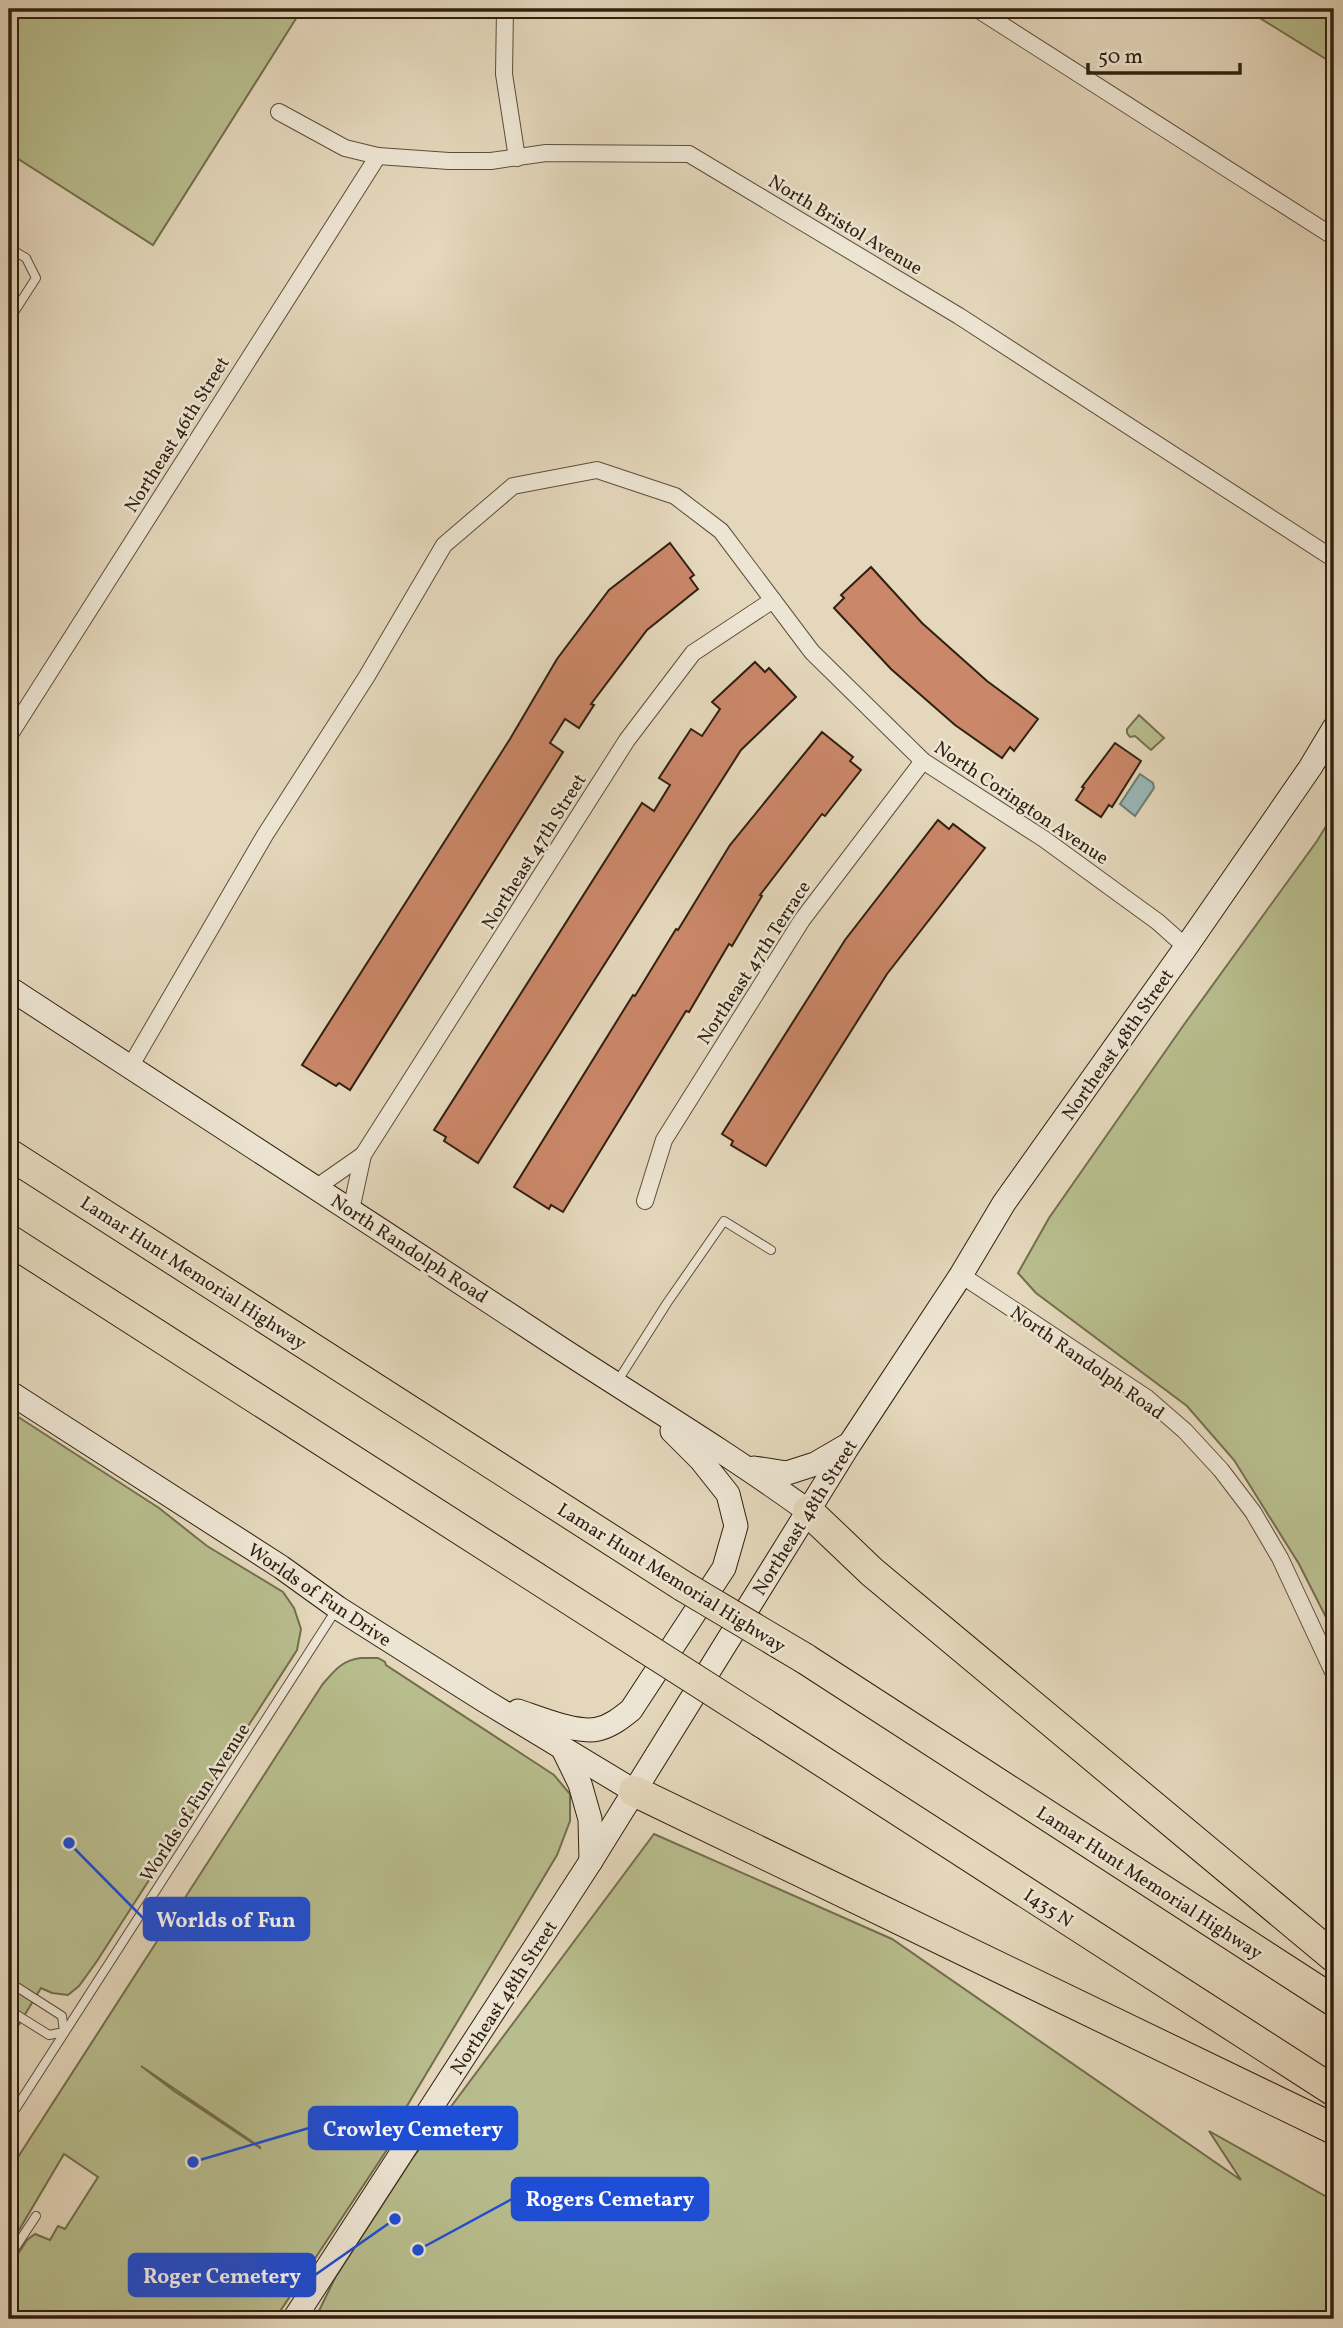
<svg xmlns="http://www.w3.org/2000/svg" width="1343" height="2328" viewBox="0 0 1343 2328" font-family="Vollkorn,serif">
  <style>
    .green { fill: #b8bd8d; stroke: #746e4e; stroke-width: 2; fill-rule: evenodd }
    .water { fill: #97b8b7; stroke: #6e7b74; stroke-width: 2 }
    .building { fill: #ca8769; stroke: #312010; stroke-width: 2 }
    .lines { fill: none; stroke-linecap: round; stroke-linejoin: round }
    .lane-casing { stroke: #5e4e3b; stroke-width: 10 }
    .street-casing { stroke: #5e4e3b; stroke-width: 18 }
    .secondary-casing { stroke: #312010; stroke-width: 25 }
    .highway-casing { stroke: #312010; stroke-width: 32 }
    .lane { stroke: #ede5d3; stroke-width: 8 }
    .street { stroke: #ede5d3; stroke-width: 16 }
    .secondary { stroke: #ede5d3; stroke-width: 23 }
    .highway { stroke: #e4d7bb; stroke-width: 30 }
    .highway-bridge-casing { stroke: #312010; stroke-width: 32; stroke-linecap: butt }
    .highway-bridge { stroke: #e4d7bb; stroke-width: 30 }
    .labels { text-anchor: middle; stroke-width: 5; stroke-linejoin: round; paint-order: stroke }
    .street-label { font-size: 19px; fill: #312010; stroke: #ede5d3 }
    .leader { fill: none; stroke: #1d4ed8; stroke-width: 2.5 }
    .callout-dot { fill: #1d4ed8; stroke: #ede5d3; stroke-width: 2.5 }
    .callout { fill: #1d4ed8; stroke: #1d4ed8; stroke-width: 2.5 }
    .callout-label { font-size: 21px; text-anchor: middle; font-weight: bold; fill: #fff }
  </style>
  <rect width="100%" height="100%" fill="#e4d7bb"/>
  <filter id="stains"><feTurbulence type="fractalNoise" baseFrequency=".00286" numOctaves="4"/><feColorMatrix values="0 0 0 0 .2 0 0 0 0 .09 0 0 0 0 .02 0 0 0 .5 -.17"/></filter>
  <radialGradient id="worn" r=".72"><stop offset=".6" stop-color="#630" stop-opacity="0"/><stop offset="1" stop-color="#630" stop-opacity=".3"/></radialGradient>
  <g class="green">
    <polygon points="9,9 302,9 153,245 9,153"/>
    <polygon points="1245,9 1334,9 1334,64"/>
    <polygon points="1139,715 1164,738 1151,750 1135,736 1130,737 1127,733 1127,729"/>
    <polygon points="1334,813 1334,1633 1299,1564 1234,1460 1187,1406 1036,1293 1018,1273 1049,1218 1183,1026 1317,841"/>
    <polygon points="9,1411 159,1508 207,1546 283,1592 294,1608 301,1629 297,1650 97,1961 79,1986 68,1995 52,1993 41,1988 9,2041"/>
    <path d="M361,1658H378L385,1662L386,1665L554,1775L570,1794V1821L557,1855L401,2116L394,2139L275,2319H9V2268L27,2240L35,2234L50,2240L58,2226L65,2229L98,2177L64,2154L9,2247V2171L322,1685C334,1671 342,1660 361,1658ZM141,2066L260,2147V2148L174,2091Z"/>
    <polygon points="654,1834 892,1939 1241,2180 1209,2131 1334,2201 1334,2319 315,2319 335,2278 412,2159"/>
  </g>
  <polygon class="water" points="1140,774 1153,783 1154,788 1135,816 1120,804"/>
  <g class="building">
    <polygon points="670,543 694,575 690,578 698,589 647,630 591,704 594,705 579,728 565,719 550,743 563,752 350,1090 339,1083 336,1086 302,1065 510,739 557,659 609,590"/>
    <polygon points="871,567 922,623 987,681 1038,719 1014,751 1010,747 1002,758 955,725 891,669 834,608 844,598 841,595"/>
    <polygon points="755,662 765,672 769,668 796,697 741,750 478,1163 444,1141 446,1137 434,1130 642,803 654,811 670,785 659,778 691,729 702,736 720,709 712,702"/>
    <polygon points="822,732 853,757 850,761 861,770 825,816 822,814 760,895 762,896 745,924 732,946 729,944 689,1012 686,1011 563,1212 551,1205 549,1209 514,1187 633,995 635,996 676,929 678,930 730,845"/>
    <polygon points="1115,743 1141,761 1112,807 1109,805 1101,817 1076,800 1084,788 1082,787"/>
    <polygon points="938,820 949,829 953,824 985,848 887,974 766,1166 731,1145 733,1141 722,1134 845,940"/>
  </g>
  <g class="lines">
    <defs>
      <g id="lane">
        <polyline points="9,248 26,258 36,278 9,320"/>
        <polyline points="617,1382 667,1303 724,1221 771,1250"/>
        <polyline points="9,1982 62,2016 64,2032 49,2035 9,2010"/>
        <polyline points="9,2119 336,1610"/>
        <polyline points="9,2257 36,2216"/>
      </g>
      <g id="street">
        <polyline points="505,9 504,74 517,158"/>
        <polyline points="977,9 1334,237"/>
        <polyline points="279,112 345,148 378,156 449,161 491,161 546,153 689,154 959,316 1334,559"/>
        <polyline points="9,736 378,156"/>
        <polyline points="130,1067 265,835 367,676 444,545 513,486 597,470 675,496 721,531 812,652 923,761 1044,839 1158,922 1186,947"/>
        <polyline points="317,1187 363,1155"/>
        <polyline points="645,1201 664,1140 802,920 923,761"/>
        <polyline points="351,1210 363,1155 627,740 693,653 773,600"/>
        <polyline points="961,1275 1147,1398 1185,1431 1221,1470 1253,1512 1280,1558 1334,1674"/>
      </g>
      <g id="secondary">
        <path d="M9,988C193,1108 377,1227 560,1348C643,1402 728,1453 808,1511"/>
        <polyline points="9,1392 281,1567 338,1608 485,1701 634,1791"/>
        <polyline points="754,1468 787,1473 815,1464 846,1446"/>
        <path d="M518,1711C539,1718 577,1734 598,1729C611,1726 621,1718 631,1710L724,1568L736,1526L728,1494L701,1460L672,1431"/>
        <polyline points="563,1749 580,1784 590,1819 591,1861"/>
        <polyline points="294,2319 591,1861 849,1445 961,1275 1004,1203 1186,947 1310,768 1334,728"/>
      </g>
      <g id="highway">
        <polyline points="9,1154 683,1586"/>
        <polyline points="9,1240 644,1647"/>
        <polyline points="808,1511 872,1572 1334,1957"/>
        <polyline points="804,1658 1334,2001"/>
        <polyline points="763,1723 1334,2091"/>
        <polyline points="634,1791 1334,2129"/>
      </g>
    </defs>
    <use href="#lane" class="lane-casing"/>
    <use href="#street" class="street-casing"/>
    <use href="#secondary" class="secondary-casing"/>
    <use href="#highway" class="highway-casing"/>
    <use href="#lane" class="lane"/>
    <use href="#street" class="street"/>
    <use href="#secondary" class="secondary"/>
    <use href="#highway" class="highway"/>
    <defs>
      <g id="highway-bridge">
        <polyline points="683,1586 804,1658"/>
        <polyline points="644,1647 763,1723"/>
      </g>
    </defs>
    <use href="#highway-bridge" class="highway-bridge-casing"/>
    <use href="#highway-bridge" class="highway-bridge"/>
  </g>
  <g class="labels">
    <g class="street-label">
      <text transform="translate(846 224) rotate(31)" y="7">North Bristol Avenue</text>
      <text transform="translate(176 434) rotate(-58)" y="7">Northeast 46th Street</text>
      <text transform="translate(1022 802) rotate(34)" y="7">North Corington Avenue</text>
      <text transform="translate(533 851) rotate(-58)" y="7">Northeast 47th Street</text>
      <text transform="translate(753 962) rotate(-57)" y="7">Northeast 47th Terrace</text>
      <text transform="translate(1117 1044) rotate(-55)" y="7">Northeast 48th Street</text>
      <text transform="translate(410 1248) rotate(33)" y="7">North Randolph Road</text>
      <text transform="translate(194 1272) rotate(33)" y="7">Lamar Hunt Memorial Highway</text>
      <text transform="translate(1088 1362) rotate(35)" y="7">North Randolph Road</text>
      <text transform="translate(804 1517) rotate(-58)" y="7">Northeast 48th Street</text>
      <text transform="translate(672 1577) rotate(32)" y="7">Lamar Hunt Memorial Highway</text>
      <text transform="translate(320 1594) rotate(34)" y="7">Worlds of Fun Drive</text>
      <text transform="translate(194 1802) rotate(-57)" y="7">Worlds of Fun Avenue</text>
      <text transform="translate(1150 1882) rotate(33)" y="7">Lamar Hunt Memorial Highway</text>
      <text transform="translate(1049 1907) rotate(33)" y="7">I435 N</text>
      <text transform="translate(503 1997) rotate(-57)" y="7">Northeast 48th Street</text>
    </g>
  </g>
  <path class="leader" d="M69 1843L144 1919M193 2162L309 2128M418 2250L512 2199M395 2219L315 2275"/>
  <g class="callout-dot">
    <circle cx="69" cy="1843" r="7"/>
    <circle cx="193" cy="2162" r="7"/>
    <circle cx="418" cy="2250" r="7"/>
    <circle cx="395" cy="2219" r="7"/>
  </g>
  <g class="callout">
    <rect x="144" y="1898" width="165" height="42" rx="7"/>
    <rect x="309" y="2107" width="208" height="42" rx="7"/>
    <rect x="512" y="2178" width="196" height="42" rx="7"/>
    <rect x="129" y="2254" width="186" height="42" rx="7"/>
  </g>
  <g class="callout-label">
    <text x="226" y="1927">Worlds of Fun</text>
    <text x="413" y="2136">Crowley Cemetery</text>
    <text x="610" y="2206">Rogers Cemetary</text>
    <text x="222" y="2283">Roger Cemetery</text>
  </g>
  <rect width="1343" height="2328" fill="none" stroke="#e4d7bb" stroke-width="35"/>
  <rect x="10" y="10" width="1322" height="2307" fill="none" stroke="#312010" stroke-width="3.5"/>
  <rect x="18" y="18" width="1308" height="2293" fill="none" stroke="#312010" stroke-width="2"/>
  <path d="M1088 63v10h152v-10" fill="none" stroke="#312010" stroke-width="3.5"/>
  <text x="1098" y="63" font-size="21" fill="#312010" stroke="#ede5d3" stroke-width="5" paint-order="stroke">50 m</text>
  <rect width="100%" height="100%" filter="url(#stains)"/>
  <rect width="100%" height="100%" fill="url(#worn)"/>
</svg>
